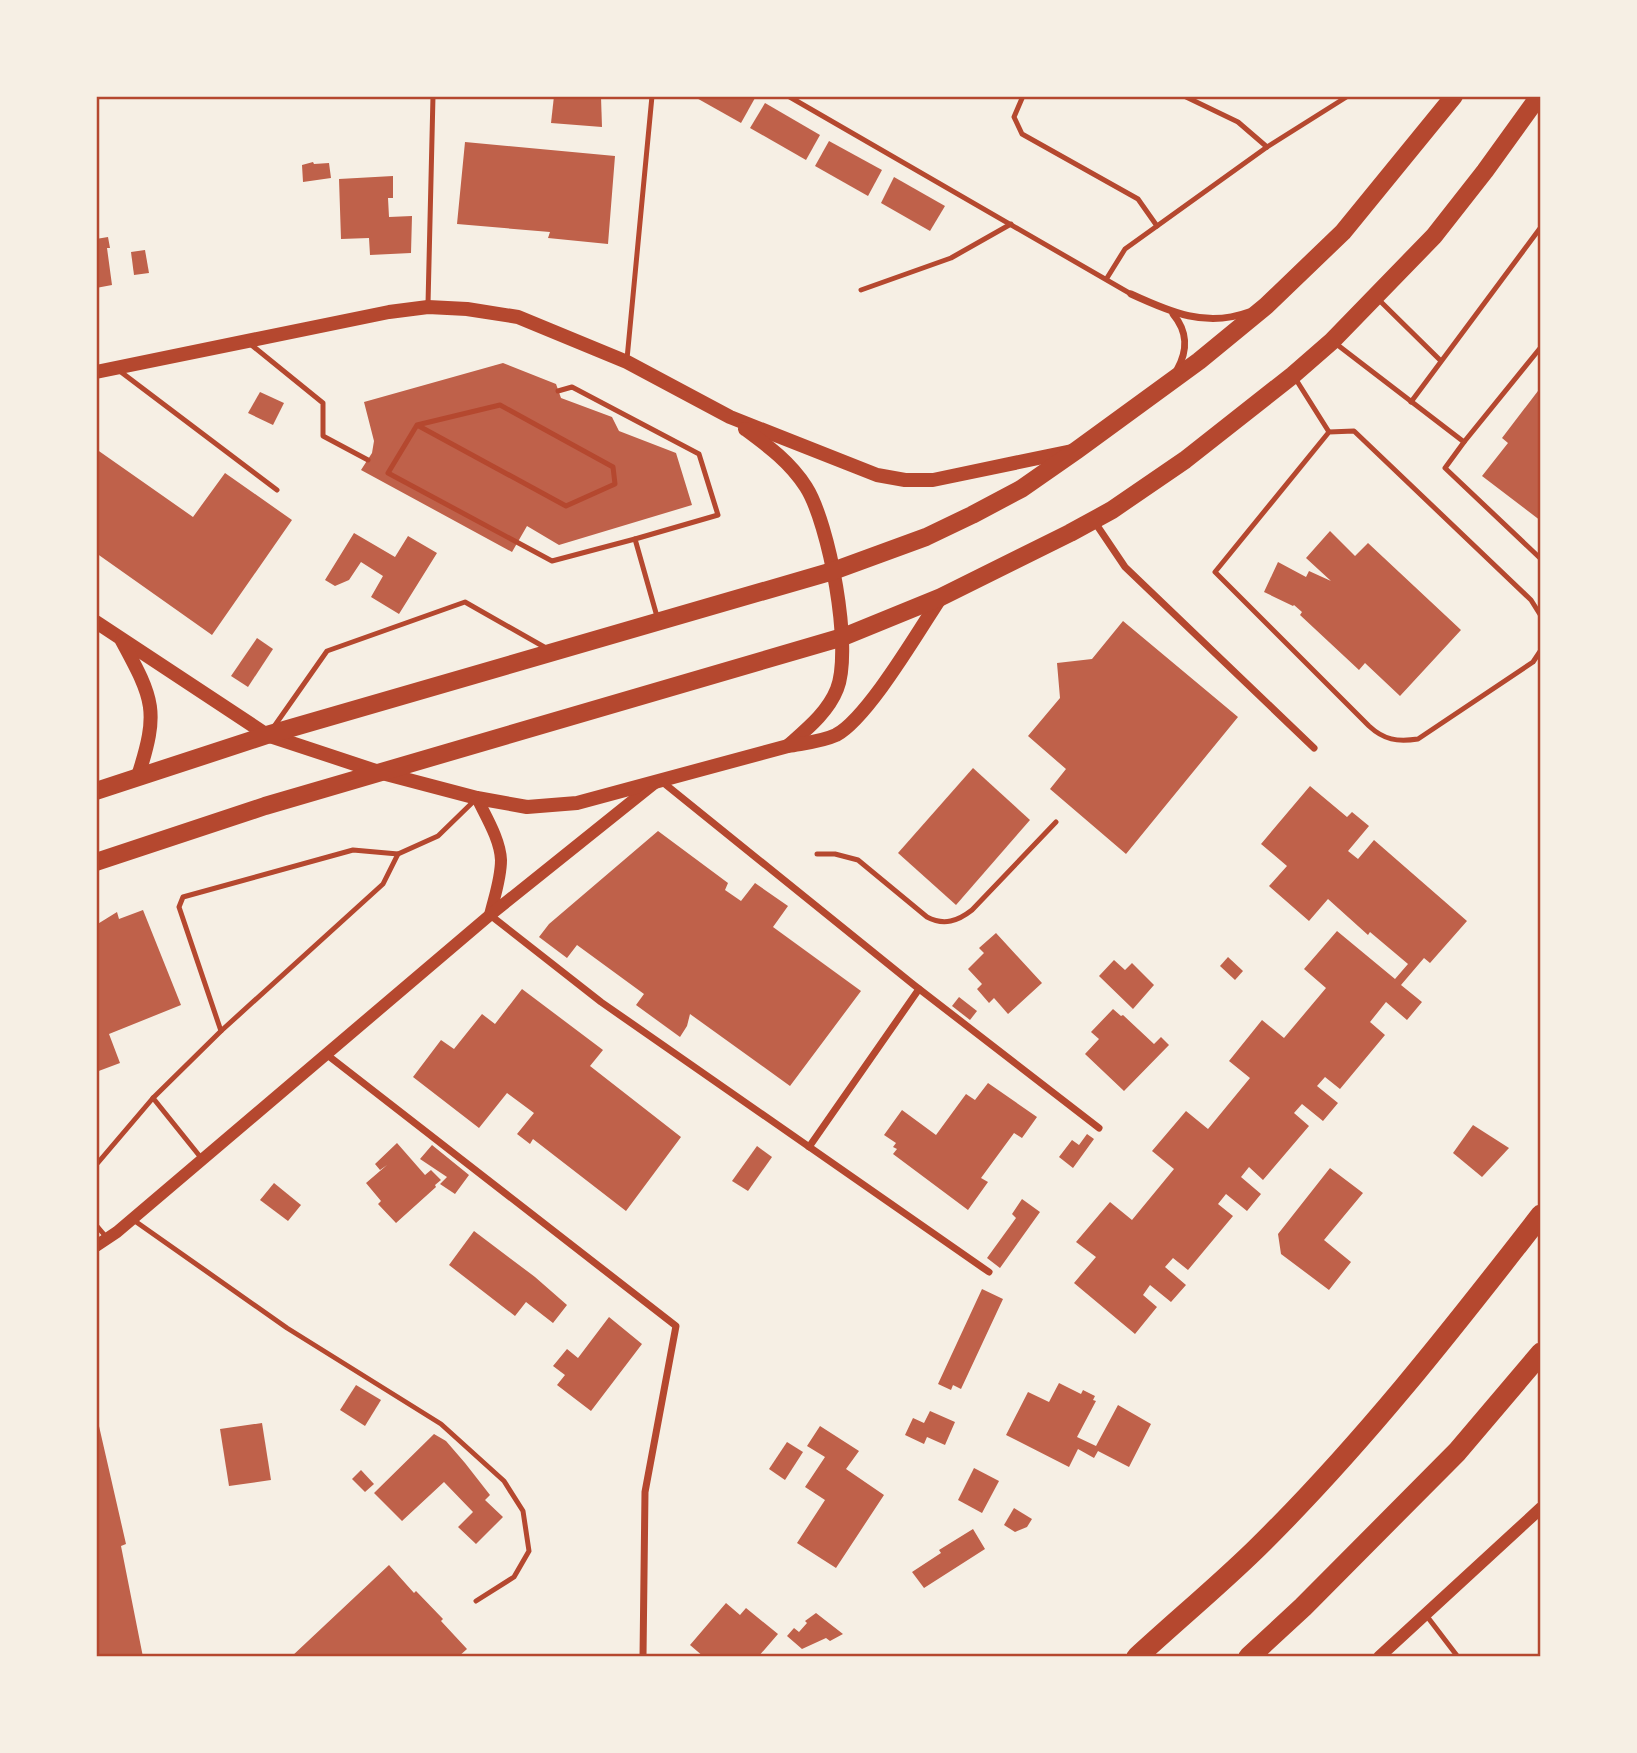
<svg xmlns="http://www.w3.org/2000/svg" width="1637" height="1753" viewBox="0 0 1637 1753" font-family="Quicksand,sans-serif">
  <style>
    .building { fill: #bf614a }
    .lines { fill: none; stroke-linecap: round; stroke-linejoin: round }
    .service { stroke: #b5482f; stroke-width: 5 }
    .minor { stroke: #b5482f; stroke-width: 7 }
    .tertiary { stroke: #b5482f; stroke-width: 12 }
    .secondary { stroke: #b5482f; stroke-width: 14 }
    .primary { stroke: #b5482f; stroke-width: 18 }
    .motorway { stroke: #b5482f; stroke-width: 21 }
    .neatline { fill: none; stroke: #b5482f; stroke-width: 2.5 }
  </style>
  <rect width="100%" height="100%" fill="#f6efe4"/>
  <g class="building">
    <polygon points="554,96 601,97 602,127 551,123"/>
    <polygon points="693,96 751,96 755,98 741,123"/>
    <polygon points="765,103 820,135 806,160 750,128"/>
    <polygon points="829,141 882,170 868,196 815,166"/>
    <polygon points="465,142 615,156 608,244 548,238 550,232 457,224"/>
    <polygon points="313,162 314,164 329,163 331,178 303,182 302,165"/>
    <polygon points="393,176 393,198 388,198 389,217 412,216 411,253 370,255 369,238 341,239 339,179"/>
    <polygon points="894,177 945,206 930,231 881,203"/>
    <polygon points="108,237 110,248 107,248 112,285 96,288 96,239"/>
    <polygon points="145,250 149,273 134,275 131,252"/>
    <polygon points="503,363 556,384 561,398 612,417 619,431 676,453 692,505 559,545 527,526 512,552 361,470 372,453 374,441 364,402"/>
    <polygon points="1541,387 1541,521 1482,476 1508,443 1502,438"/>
    <polygon points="260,392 284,403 273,425 248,413"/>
    <polygon points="96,449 193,517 225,473 292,520 212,635 96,553"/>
    <polygon points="1330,531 1355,556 1368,543 1461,630 1400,696 1365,663 1359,670 1300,615 1302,612 1294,605 1293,606 1264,592 1278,562 1306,577 1309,571 1331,581 1306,558"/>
    <polygon points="354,533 395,557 408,536 437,553 399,614 371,597 383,576 361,562 349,580 335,586 325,580"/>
    <polygon points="1123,621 1238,717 1126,854 1050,789 1066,769 1028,736 1060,698 1057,663 1092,659"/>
    <polygon points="257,638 273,649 248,687 231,676"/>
    <polygon points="973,768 1030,820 956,905 898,853"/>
    <polygon points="1310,786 1347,817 1352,812 1369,826 1348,851 1358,859 1374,840 1467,921 1430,963 1424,958 1401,985 1422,1002 1407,1020 1386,1002 1370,1022 1385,1035 1340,1089 1325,1077 1317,1086 1338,1103 1323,1121 1302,1104 1294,1113 1309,1126 1263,1180 1249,1167 1241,1177 1261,1194 1247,1211 1226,1194 1218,1204 1233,1216 1188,1270 1173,1258 1165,1267 1186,1285 1171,1302 1150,1285 1143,1295 1157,1307 1135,1334 1074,1283 1096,1257 1076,1242 1110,1202 1132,1220 1174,1169 1152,1151 1186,1111 1208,1129 1250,1078 1229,1061 1262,1020 1284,1038 1326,988 1304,969 1337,931 1395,979 1408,964 1370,932 1368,935 1328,899 1309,921 1269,886 1287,866 1261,844"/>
    <polygon points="658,831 728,883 725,890 741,901 755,883 788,906 773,927 861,991 790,1086 690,1014 687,1026 680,1037 636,1005 644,994 577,945 567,958 539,937 549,924"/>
    <polygon points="143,910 181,1005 109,1034 120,1063 96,1072 96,925 117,912 119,919"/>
    <polygon points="996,933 1042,983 1008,1014 994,998 989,1003 977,989 982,984 968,969 984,953 979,948"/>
    <polygon points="1228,957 1243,971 1235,980 1220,966"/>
    <polygon points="1114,960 1125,970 1132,963 1154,985 1133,1009 1099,976"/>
    <polygon points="522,989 603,1050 590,1066 681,1137 626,1211 533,1139 530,1144 517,1134 534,1113 507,1093 479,1128 413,1077 441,1040 454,1049 482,1014 495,1024"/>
    <polygon points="959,997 977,1011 970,1020 952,1006"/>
    <polygon points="1113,1009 1121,1016 1123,1015 1154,1044 1161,1037 1169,1045 1124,1091 1085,1054 1099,1039 1091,1032"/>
    <polygon points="988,1083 1037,1117 1022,1138 1014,1133 981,1178 988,1182 968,1210 893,1154 897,1149 893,1147 896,1143 884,1135 902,1110 936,1135 966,1094 975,1100"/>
    <polygon points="1473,1125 1509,1148 1482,1177 1453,1153"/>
    <polygon points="1087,1134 1094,1139 1073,1168 1059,1157 1072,1140 1079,1145"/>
    <polygon points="397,1143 425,1175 431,1170 441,1180 435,1185 436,1187 396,1223 378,1204 381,1201 366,1183 387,1165 380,1170 375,1164"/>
    <polygon points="432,1145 469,1175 455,1194 440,1184 447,1177 420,1159"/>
    <polygon points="757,1146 772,1157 748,1191 732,1181"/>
    <polygon points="1330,1168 1363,1193 1324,1240 1351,1262 1329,1290 1281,1254 1278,1234"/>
    <polygon points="274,1183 301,1205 288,1221 260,1200"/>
    <polygon points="1022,1199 1040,1212 1000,1268 987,1258 1016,1218 1012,1214"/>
    <polygon points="474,1231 535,1277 567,1305 553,1323 526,1302 515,1316 449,1265"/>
    <polygon points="982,1289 1003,1299 961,1389 953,1385 951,1390 938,1384"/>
    <polygon points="609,1317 642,1344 591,1411 557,1385 565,1375 553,1366 567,1349 578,1358"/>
    <polygon points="1059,1383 1081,1394 1083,1390 1095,1396 1093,1400 1096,1401 1077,1437 1096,1446 1118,1405 1151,1424 1129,1467 1098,1451 1094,1458 1078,1449 1069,1467 1006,1435 1028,1392 1049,1402"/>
    <polygon points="356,1385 381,1400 365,1426 340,1410"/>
    <polygon points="930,1411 955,1422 945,1445 927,1437 924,1444 905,1435 913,1418 924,1423"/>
    <polygon points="96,1413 126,1544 121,1546 143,1657 96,1657"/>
    <polygon points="262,1423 271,1480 229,1486 220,1429"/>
    <polygon points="820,1426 859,1451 846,1469 884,1495 836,1568 797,1543 825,1500 805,1487 825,1457 807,1446"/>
    <polygon points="434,1434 446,1441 465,1463 490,1495 485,1500 503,1517 476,1544 458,1527 473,1512 444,1482 402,1521 374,1493"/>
    <polygon points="787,1442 803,1452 785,1480 769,1469"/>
    <polygon points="974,1468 999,1481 982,1513 958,1500"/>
    <polygon points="361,1470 374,1484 365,1492 352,1479"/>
    <polygon points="1014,1508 1032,1519 1027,1527 1015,1532 1004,1525"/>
    <polygon points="973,1529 985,1549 924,1588 912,1572 941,1553 939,1550"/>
    <polygon points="389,1565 414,1593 416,1591 443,1619 441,1621 467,1649 458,1657 291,1657"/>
    <polygon points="726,1603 740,1615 746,1608 778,1634 758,1657 704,1657 690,1645"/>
    <polygon points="816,1613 843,1634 830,1641 826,1638 802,1649 787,1636 794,1628 799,1632 807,1623 805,1621"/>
  </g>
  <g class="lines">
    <g class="service">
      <polyline points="788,96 1131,294"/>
      <polyline points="1023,96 1014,117 1022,134 1138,199 1157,226"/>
      <polyline points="1184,96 1238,122 1267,147"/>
      <polyline points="1107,278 1125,249 1267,147 1348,96"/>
      <polyline points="861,290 951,258 1011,224"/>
      <polyline points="1378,299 1441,361"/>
      <polyline points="428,304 433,96"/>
      <polyline points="249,343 323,403 323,436 368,460"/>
      <polyline points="1335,343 1464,442 1541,347"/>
      <polyline points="627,359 652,96"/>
      <polyline points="117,369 277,490"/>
      <polyline points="1295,378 1329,432"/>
      <polyline points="558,391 572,387 699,454 718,515 635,539 658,620"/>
      <polyline points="1411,402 1541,227"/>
      <polyline points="417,425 566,506 615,484 613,467 500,405 417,425 388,473 552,561 635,539"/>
      <polyline points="1464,442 1445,468 1541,559"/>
      <path d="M1541,616L1531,600L1354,431L1329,432L1215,572L1369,726C1384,740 1397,742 1418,739L1533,662L1541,650"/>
      <polyline points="273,728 327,651 465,602 546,648"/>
      <path d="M817,854H835L858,860L927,917C944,926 958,921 972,910L1056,822"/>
      <polyline points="221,1031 179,907 183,897 353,850 398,854"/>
      <polyline points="202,1159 153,1098 221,1031 383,884 398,854 438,836 475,800"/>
      <polyline points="96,1165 153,1098"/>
      <polyline points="132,1219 287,1328 441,1424 504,1481 523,1511 529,1551 514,1577 476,1601"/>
      <polyline points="96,1225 107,1238"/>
      <polyline points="1426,1615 1458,1657"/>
    </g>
    <g class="minor">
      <path d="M1131,294C1170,312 1206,328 1249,312"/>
      <path d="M1173,314C1188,332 1188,350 1177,370"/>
      <polyline points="1094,521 1125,567 1314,748"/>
      <polyline points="660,780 914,985 1099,1128"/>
      <polyline points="490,915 601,1002 989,1272"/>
      <polyline points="326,1054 676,1326 645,1492 643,1657"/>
      <polyline points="809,1147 919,989"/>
    </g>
    <g class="tertiary">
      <path d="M477,798C486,817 500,839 501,860C501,879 494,898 490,915"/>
      <polyline points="96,1246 117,1232 490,915 656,782"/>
      <polyline points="1379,1657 1541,1508"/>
    </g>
    <g class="secondary">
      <polyline points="96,372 389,312 428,307 467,309 518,317 627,362 730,417 877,475 905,480 933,480 1072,451"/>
      <path d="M745,429C768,446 790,462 806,487C829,523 853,649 837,689C828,712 807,729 789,745"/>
      <path d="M96,622L267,735L382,773L477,798L527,807L577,803L788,746C804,743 821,742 836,735C868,718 919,630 941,597"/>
      <path d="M122,641C154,700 159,711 138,776"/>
    </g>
    <g class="primary">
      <polyline points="96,791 267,735 833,571 926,537 972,515 1021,489 1077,450 1199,361 1266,306 1343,232 1454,96"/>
      <polyline points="96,862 265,806 843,637 941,597 1070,533 1112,510 1185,460 1293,375 1332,341 1434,236 1485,171 1539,96"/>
    </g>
    <g class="motorway">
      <path d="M1137,1657C1176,1621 1217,1587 1255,1550C1360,1447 1451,1331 1541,1215"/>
      <polyline points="1249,1657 1303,1607 1457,1452 1541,1353"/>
    </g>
  </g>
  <rect width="1637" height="1753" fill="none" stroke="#f6efe4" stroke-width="196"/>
  <rect x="98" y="98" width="1441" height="1557" class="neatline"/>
</svg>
